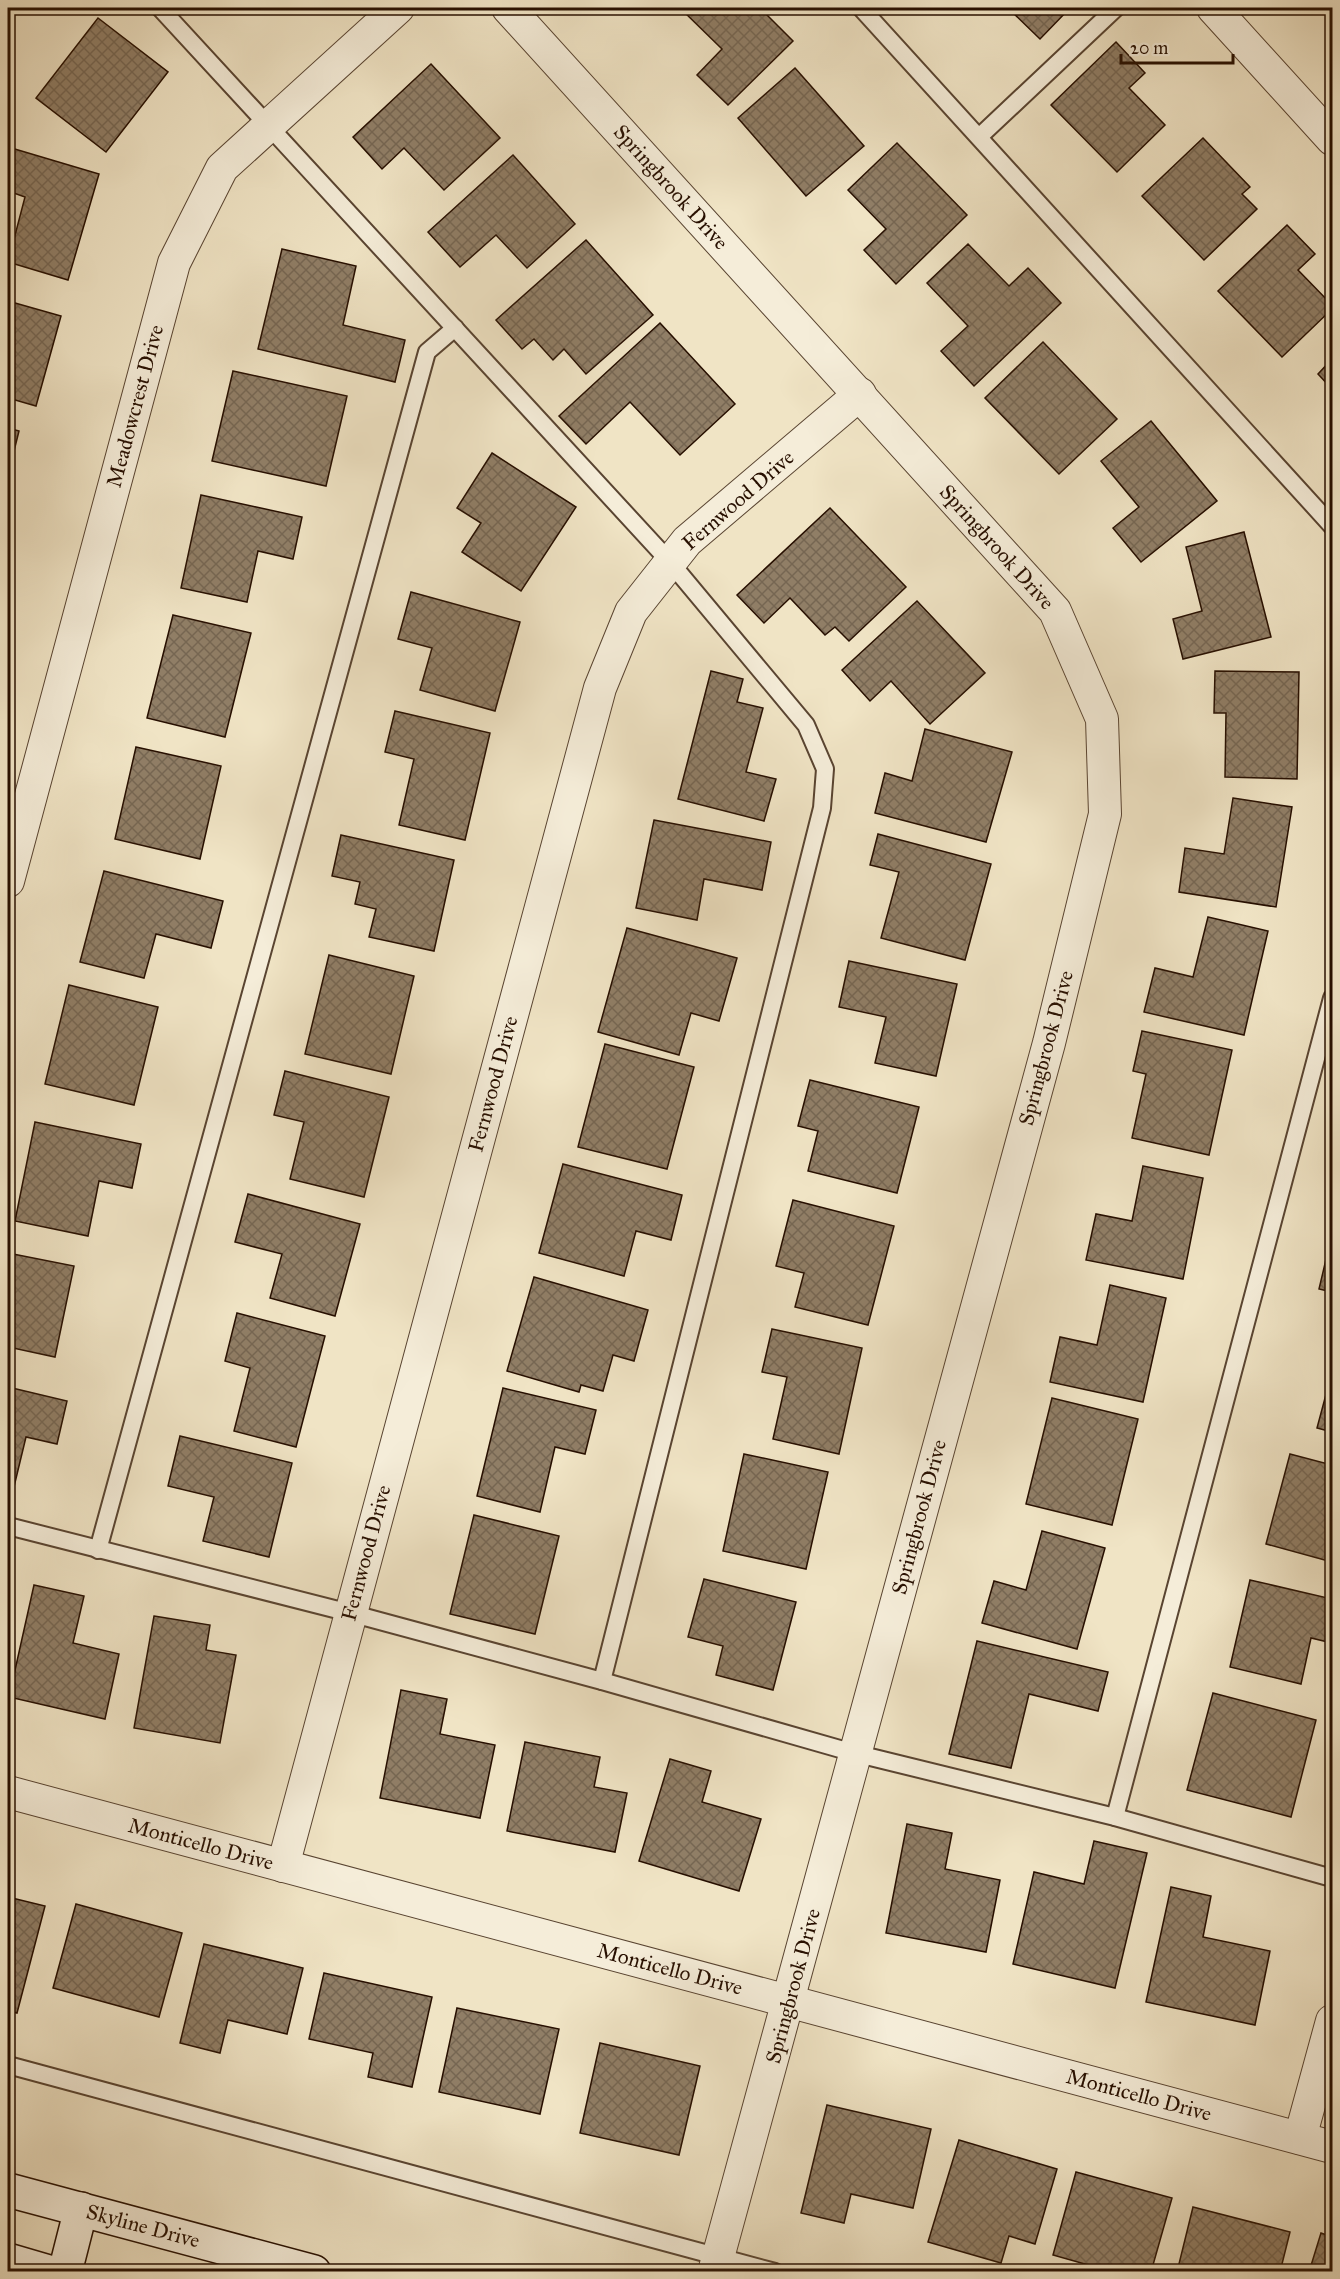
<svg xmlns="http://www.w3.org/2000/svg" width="1340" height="2279" viewBox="0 0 1340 2279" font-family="'IM FELL Great Primer',serif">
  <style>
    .building { fill: url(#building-cross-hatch); stroke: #270f00; stroke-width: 1.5 }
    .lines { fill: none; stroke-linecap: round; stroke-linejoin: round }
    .lane-casing { stroke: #594431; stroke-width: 20 }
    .street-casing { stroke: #594431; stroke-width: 34 }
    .secondary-casing { stroke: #270f00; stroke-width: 36 }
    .lane { stroke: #f5edd9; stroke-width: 16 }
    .street { stroke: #f5edd9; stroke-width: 32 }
    .secondary { stroke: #f5edd9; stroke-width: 33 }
    .labels { text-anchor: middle; stroke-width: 4.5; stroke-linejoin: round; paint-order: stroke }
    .street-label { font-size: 21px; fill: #270f00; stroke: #f5edd9 }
  </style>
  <defs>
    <pattern id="building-cross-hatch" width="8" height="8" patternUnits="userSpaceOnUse" patternTransform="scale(1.5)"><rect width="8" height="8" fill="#907e66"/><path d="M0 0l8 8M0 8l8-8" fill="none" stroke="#766652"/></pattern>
  </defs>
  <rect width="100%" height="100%" fill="#f0e4c5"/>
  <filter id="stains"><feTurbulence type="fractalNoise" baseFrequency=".00333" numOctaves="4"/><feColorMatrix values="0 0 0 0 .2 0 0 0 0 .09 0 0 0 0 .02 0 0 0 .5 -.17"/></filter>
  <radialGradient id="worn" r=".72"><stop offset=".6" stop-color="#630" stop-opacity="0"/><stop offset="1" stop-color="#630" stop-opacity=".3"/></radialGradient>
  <g class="building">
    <polygon points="635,8 649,8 642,14"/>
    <polygon points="680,8 760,8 793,41 728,105 697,75 722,49"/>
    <polygon points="1008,8 1070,8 1040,39"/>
    <polygon points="98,18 168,72 106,152 36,98"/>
    <polygon points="1116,42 1145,73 1129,88 1165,125 1117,172 1051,105"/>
    <polygon points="431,64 500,138 444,190 404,148 382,169 353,137"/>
    <polygon points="795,68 864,146 806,196 738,118"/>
    <polygon points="1203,138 1250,187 1242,194 1257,209 1204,260 1142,196"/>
    <polygon points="897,143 967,215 896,284 864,250 886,229 848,190"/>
    <polygon points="8,147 99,174 68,280 8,262 25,197 8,191"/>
    <polygon points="513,155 575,224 527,268 496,235 460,267 428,232"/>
    <polygon points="1287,225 1315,254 1298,270 1332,305 1332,309 1282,357 1218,291"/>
    <polygon points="586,240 653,315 586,374 564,349 553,360 534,339 522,349 496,320"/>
    <polygon points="968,244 1009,286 1028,268 1061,303 974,386 941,351 968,326 927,283"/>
    <polygon points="282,249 356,266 343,325 405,340 395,382 258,349"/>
    <polygon points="8,301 61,316 36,406 8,398"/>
    <polygon points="660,323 735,404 680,455 630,402 586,444 559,416"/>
    <polygon points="1043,342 1117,419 1059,474 985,398"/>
    <polygon points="1332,359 1332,389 1318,374"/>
    <polygon points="233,371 347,396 326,486 212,461"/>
    <polygon points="1151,421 1217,501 1141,562 1113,528 1139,507 1101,461"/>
    <polygon points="8,428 19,431 8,475"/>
    <polygon points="492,453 576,507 521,591 462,552 481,523 457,508"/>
    <polygon points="201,495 302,517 293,559 258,551 247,602 181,588"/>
    <polygon points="830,508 906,587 849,641 835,627 825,635 790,598 764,623 737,595"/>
    <polygon points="1244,532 1271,637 1183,659 1173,619 1202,611 1186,547"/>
    <polygon points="411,592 520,622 495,711 420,690 432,648 398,639"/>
    <polygon points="917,601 985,673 930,724 891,681 870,701 842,670"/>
    <polygon points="173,615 251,633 225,737 147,718"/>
    <polygon points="711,671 743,679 737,702 763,708 746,772 776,779 764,821 678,799"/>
    <polygon points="1215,671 1299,672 1297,779 1225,777 1226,713 1214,713"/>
    <polygon points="395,711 490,733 465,840 399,825 414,759 385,752"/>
    <polygon points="925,729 1012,752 986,842 875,813 885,773 912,781"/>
    <polygon points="136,747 221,766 200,859 115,839"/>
    <polygon points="1233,798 1292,807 1276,907 1179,892 1185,848 1224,854"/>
    <polygon points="654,820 771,842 762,890 704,879 697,920 636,908"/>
    <polygon points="878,834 991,864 965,960 881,938 899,872 870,865"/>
    <polygon points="341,835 454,860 434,951 369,937 376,909 355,904 360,882 332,876"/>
    <polygon points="104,871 223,901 211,948 156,934 144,978 80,962"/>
    <polygon points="1208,917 1268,931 1244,1035 1144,1012 1155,968 1193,977"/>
    <polygon points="627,928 737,958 719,1021 691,1013 679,1055 598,1032"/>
    <polygon points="329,955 414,976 391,1074 305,1054"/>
    <polygon points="849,961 957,984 936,1076 875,1063 886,1017 839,1007"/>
    <polygon points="69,985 158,1007 134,1105 45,1084"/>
    <polygon points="1142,1031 1232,1050 1209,1155 1132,1138 1146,1074 1133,1071"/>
    <polygon points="605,1044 694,1067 667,1169 578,1147"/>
    <polygon points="285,1071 389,1097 364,1197 290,1179 304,1122 274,1115"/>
    <polygon points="810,1080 919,1107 897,1193 808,1171 818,1131 798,1126"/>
    <polygon points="35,1122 141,1144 132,1188 99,1181 88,1236 15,1221"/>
    <polygon points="563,1164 682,1195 671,1240 636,1231 624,1276 539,1253"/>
    <polygon points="1143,1166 1203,1178 1183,1279 1086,1260 1096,1214 1132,1221"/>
    <polygon points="248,1194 360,1224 335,1316 270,1298 282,1254 235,1242"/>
    <polygon points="793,1200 894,1226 868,1325 795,1307 804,1273 776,1266"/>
    <polygon points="1332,1234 1332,1292 1319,1289"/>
    <polygon points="8,1253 74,1266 55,1357 8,1347"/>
    <polygon points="534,1277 648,1310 634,1361 613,1355 603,1391 581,1385 579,1392 507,1371"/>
    <polygon points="1110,1285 1166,1298 1143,1402 1050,1382 1060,1337 1097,1345"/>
    <polygon points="237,1313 325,1336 296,1447 234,1431 250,1368 225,1361"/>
    <polygon points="772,1329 862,1348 839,1454 773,1439 787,1377 762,1372"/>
    <polygon points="1332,1372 1332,1432 1317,1428"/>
    <polygon points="8,1387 67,1401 57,1444 26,1437 12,1495 8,1494"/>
    <polygon points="503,1388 596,1410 585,1454 555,1447 540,1512 477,1496"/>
    <polygon points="1052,1398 1138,1419 1112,1525 1026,1504"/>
    <polygon points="180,1436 292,1463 269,1557 203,1541 214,1497 168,1486"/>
    <polygon points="744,1454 828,1472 806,1569 723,1551"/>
    <polygon points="1290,1454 1332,1465 1332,1562 1266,1544"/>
    <polygon points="474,1515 559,1536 535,1634 450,1614"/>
    <polygon points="1042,1531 1105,1548 1077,1649 982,1623 994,1581 1026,1590"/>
    <polygon points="704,1579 796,1602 773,1690 716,1675 723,1646 688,1637"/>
    <polygon points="1250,1580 1332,1599 1332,1643 1311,1638 1301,1684 1230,1667"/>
    <polygon points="34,1585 84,1596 73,1643 119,1654 105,1719 9,1697"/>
    <polygon points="154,1616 210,1625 206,1650 236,1655 220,1743 134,1728"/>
    <polygon points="977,1641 1108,1672 1098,1711 1029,1694 1011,1768 949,1754"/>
    <polygon points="401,1690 447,1699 440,1734 495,1745 480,1818 380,1798"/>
    <polygon points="1213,1693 1316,1720 1291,1817 1187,1790"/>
    <polygon points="525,1742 600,1757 594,1787 627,1793 615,1852 507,1831"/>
    <polygon points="670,1759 711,1771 702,1802 761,1819 739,1891 639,1861"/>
    <polygon points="907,1824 952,1833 945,1869 1000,1880 986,1952 886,1933"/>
    <polygon points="1094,1841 1147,1853 1115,1988 1013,1964 1034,1872 1084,1884"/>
    <polygon points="1171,1887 1211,1896 1203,1937 1270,1951 1255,2025 1146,2002"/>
    <polygon points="8,1897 45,1906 17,2013 8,2011"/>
    <polygon points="76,1904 182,1933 159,2017 53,1988"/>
    <polygon points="204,1944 303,1968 287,2034 228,2020 220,2053 180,2043"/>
    <polygon points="324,1973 432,1997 412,2087 368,2077 373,2053 309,2039"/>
    <polygon points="457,2008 559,2029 540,2114 439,2092"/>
    <polygon points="600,2043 700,2066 679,2155 580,2133"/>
    <polygon points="827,2105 931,2129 913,2208 851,2194 844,2223 801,2213"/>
    <polygon points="959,2140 1057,2169 1035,2244 1009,2236 1001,2263 928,2242"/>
    <polygon points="1076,2172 1172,2198 1151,2272 1113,2272 1053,2255"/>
    <polygon points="1193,2207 1290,2232 1280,2272 1177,2272"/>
    <polygon points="1321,2233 1332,2237 1332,2272 1309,2272"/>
  </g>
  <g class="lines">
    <defs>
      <g id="lane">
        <polyline points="160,8 670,562 806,725 825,769 822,808 602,1681"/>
        <polyline points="861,8 1332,526"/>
        <polyline points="979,137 1116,8"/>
        <polyline points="8,1526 350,1613 602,1681 854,1753 1115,1817 1332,1878"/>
        <polyline points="98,1550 427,352 455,328"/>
        <polyline points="1115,1817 1332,998"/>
        <polyline points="8,2065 775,2272"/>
      </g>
      <g id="street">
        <polyline points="508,8 1055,611 1102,719 1105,814 1049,1043 714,2272"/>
        <polyline points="1213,8 1332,139"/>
        <polyline points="8,881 174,263 222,168 398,8"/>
        <polyline points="8,1792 1332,2147"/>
        <polyline points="283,1866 600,688 631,612 687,541 860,394"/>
        <polyline points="1300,2138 1332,2021"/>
      </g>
      <g id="secondary">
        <polyline points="8,2190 314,2272"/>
        <polyline points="8,2260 49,2272"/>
        <polyline points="65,2272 81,2209"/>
      </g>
    </defs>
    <use href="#lane" class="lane-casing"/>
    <use href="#street" class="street-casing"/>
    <use href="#secondary" class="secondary-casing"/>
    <use href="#lane" class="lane"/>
    <use href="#street" class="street"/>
    <use href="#secondary" class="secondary"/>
  </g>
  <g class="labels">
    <g class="street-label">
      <text transform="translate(671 187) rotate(48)" y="7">Springbrook Drive</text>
      <text transform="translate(135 406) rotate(-75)" y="7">Meadowcrest Drive</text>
      <text transform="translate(738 500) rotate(-41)" y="7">Fernwood Drive</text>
      <text transform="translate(997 547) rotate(48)" y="7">Springbrook Drive</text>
      <text transform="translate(1046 1048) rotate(-75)" y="7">Springbrook Drive</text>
      <text transform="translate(493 1084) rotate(-75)" y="7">Fernwood Drive</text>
      <text transform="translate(919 1517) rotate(-75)" y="7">Springbrook Drive</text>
      <text transform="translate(366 1553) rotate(-75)" y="7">Fernwood Drive</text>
      <text transform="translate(201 1844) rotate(15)" y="7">Monticello Drive</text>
      <text transform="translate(670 1969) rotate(15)" y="7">Monticello Drive</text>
      <text transform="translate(793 1986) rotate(-75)" y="7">Springbrook Drive</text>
      <text transform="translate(1139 2095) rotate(15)" y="7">Monticello Drive</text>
      <text transform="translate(143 2226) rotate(15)" y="7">Skyline Drive</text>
    </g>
  </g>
  <rect width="1340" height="2279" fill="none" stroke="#f0e4c5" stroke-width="30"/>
  <rect x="9" y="9" width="1322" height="2261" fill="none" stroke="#270f00" stroke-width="3"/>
  <rect x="15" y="15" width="1310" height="2249" fill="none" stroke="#270f00" stroke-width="1.5"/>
  <path d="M1121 54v9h112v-9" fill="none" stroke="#270f00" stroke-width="3"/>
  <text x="1130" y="54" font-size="18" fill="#270f00" stroke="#f5edd9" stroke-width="4.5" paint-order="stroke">20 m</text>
  <rect width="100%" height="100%" filter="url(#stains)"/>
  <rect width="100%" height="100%" fill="url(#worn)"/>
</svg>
